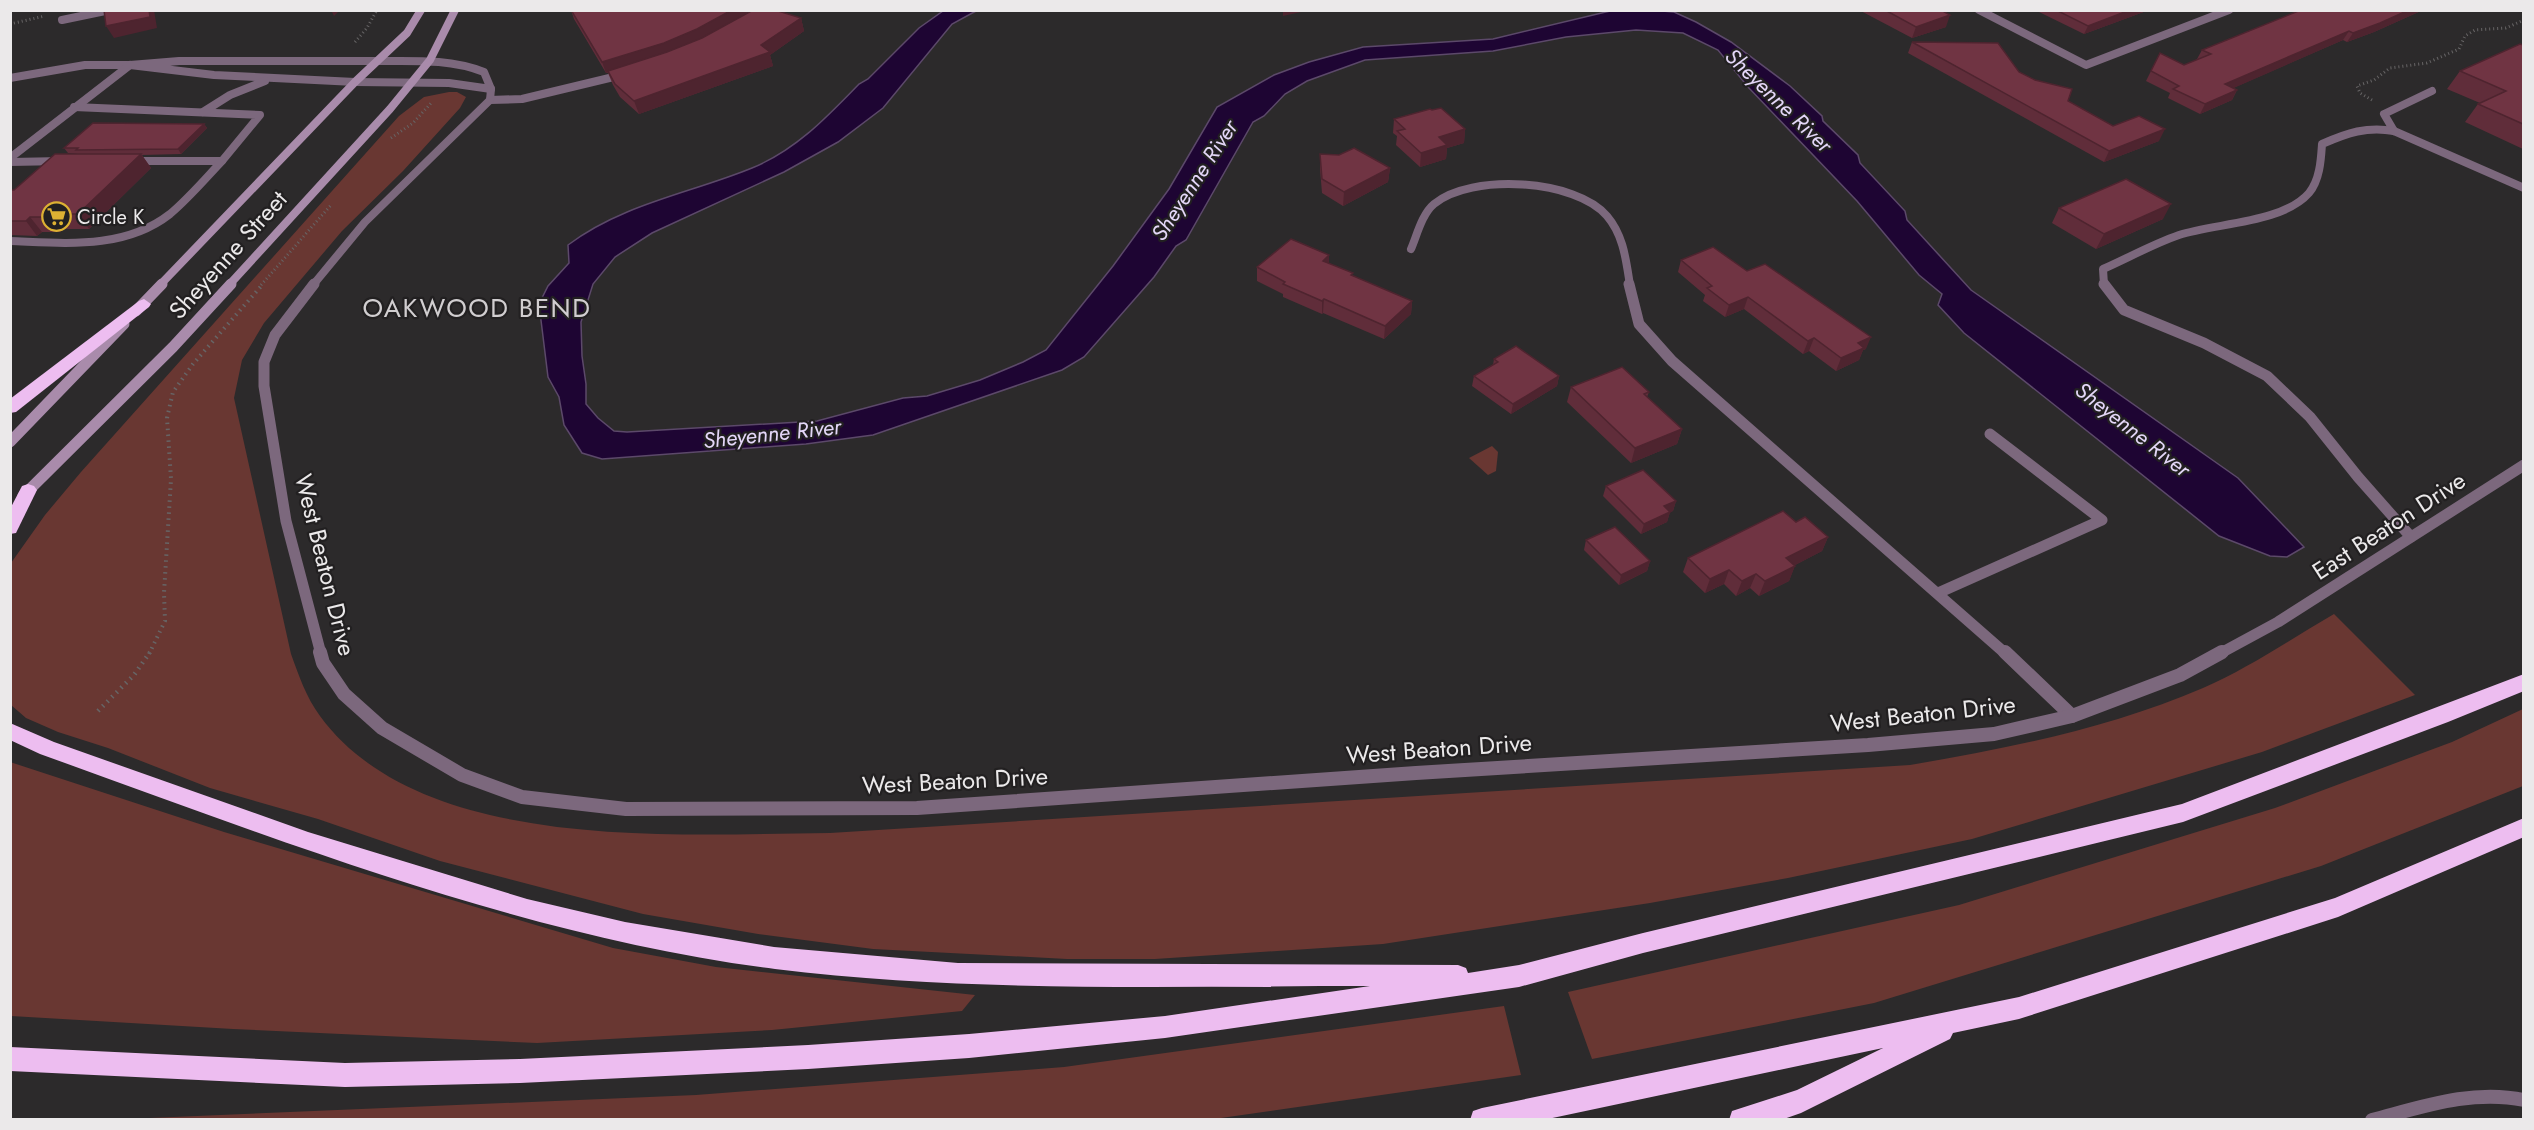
<svg xmlns="http://www.w3.org/2000/svg" width="2534" height="1130" viewBox="0 0 2534 1130" font-family="Jost,sans-serif">
  <style>
    .green { fill: #693732 }
    .water { fill: #1e0533; stroke: #5c496a; stroke-width: 1.5 }
    .lines { fill: none; stroke-linecap: round; stroke-linejoin: round }
    .path-far2 { stroke: #676566; stroke-width: 3; stroke-dasharray: 1 3; stroke-linecap: butt }
    .path-far1 { stroke: #676566; stroke-width: 4; stroke-dasharray: 1.5 4.5; stroke-linecap: butt }
    .path { stroke: #676566; stroke-width: 4.5; stroke-dasharray: 1.5 5; stroke-linecap: butt }
    .service-far2 { stroke: #7c687d; stroke-width: 8 }
    .service-far1 { stroke: #7c687d; stroke-width: 11 }
    .service { stroke: #7c687d; stroke-width: 14 }
    .minor-far2 { stroke: #7c687d; stroke-width: 8 }
    .minor-far1 { stroke: #7c687d; stroke-width: 11 }
    .minor { stroke: #7c687d; stroke-width: 14 }
    .secondary-far1 { stroke: #a98bab; stroke-width: 8 }
    .secondary { stroke: #a98bab; stroke-width: 11 }
    .motorway { fill: #edbdf0; fill-rule: evenodd }
    .wall { fill: #602d3a }
    .shaded-wall { fill: #4e242f }
    .building { fill: #703443; stroke: #4e242f; stroke-width: 1.5 }
    .labels { text-anchor: middle; stroke-width: 4.5; stroke-linejoin: round; paint-order: stroke }
    .far-poi-label { font-size: 20px; fill: #ebe9ea; stroke: #222021; text-anchor: start }
    .far-water-label { font-size: 22px; font-style: italic; fill: #e4d7f8; stroke: #222021 }
    .street-label { font-size: 24px; fill: #ebe9ea; stroke: #222021 }
    .neighbourhood-label { font-size: 26px; letter-spacing: 1.5px; fill: #d1ced0; stroke: #222021 }
  </style>
  <rect width="100%" height="100%" fill="#2c2a2b"/>
  <g class="green">
    <path d="M449,92H457L466,97L460,108L403,171L342,231L264,323L242,360L234,398L291,654C299,676 306,697 320,716C421,854 678,834 830,833L1910,765C2010,748 2110,728 2203,688C2249,668 2291,639 2334,614L2415,695L2262,752L1972,839L1788,878L1650,903L1383,944L1155,959H1067L873,949L758,934L643,914L440,861L318,819L210,788L108,748L58,732L26,718L11,705V563L45,515L81,472L399,116L424,97Z"/>
    <polygon points="1492,446 1498,452 1496,471 1488,475 1469,458"/>
    <polygon points="2523,709 2523,786 2321,866 1874,1003 1592,1059 1568,992 1959,905 2275,808 2452,742"/>
    <polygon points="10,762 224,832 613,948 716,967 975,995 962,1011 772,1030 537,1043 233,1029 11,1016"/>
    <polygon points="1504,1006 1521,1075 1207,1120 126,1119 696,1095 1064,1067"/>
  </g>
  <path class="water" d="M943,11H976L952,24L883,108L838,142L784,172L652,233L615,257L593,284L581,322L582,356L586,384V404L598,418L614,431L627,432L817,421L903,398L927,396L980,380L1023,362L1046,350L1113,266L1169,189L1217,107L1274,75L1309,62L1363,47L1493,39L1610,11H1662L1674,12L1696,22L1731,42L1790,86L1822,116L1823,121L1858,155L1860,163L1905,211L1907,220L1971,290L2238,478L2304,547L2287,557L2270,556L2219,536L1964,333L1938,305L1942,294L1919,275L1857,201L1748,87L1718,50L1683,33L1636,30L1566,37L1493,51L1365,60L1307,81L1285,94L1264,116L1253,122L1186,240L1176,246L1154,277L1084,357L1062,370L873,435L806,444L602,459L582,453L564,425L559,397L548,377L539,304L548,286L569,263L568,245C622,204 691,193 752,168C796,150 827,117 859,84L868,79L919,28Z"/>
  <g class="lines">
    <g class="path-far2">
      <polyline points="10,24 45,16"/>
      <polyline points="355,42 367,28 377,10"/>
      <polyline points="2372,100 2360,93 2357,86 2374,80 2390,68 2427,63 2459,49 2465,36 2475,30 2506,28 2524,20"/>
      <polyline points="391,138 413,123 432,102"/>
      <polyline points="261,285 332,204"/>
    </g>
    <polyline class="path-far1" points="149,654 165,621 164,593 171,479 167,418 173,392 193,364 263,284"/>
    <polyline class="path" points="98,711 134,675 150,652"/>
    <g class="service-far2">
      <polyline points="62,20 110,10"/>
      <polyline points="10,78 85,65 130,65"/>
      <polyline points="355,82 214,75 130,65 179,61 380,61"/>
      <polyline points="490,100 522,99 626,74"/>
      <polyline points="74,107 260,115 222,161 132,161"/>
      <polyline points="203,112 230,95 265,81"/>
      <polyline points="2394,131 2384,114 2432,91"/>
      <polyline points="10,158 130,65"/>
      <polyline points="10,162 63,161"/>
      <path d="M10,241C65,243 124,250 170,214C189,198 205,179 222,161"/>
      <path d="M1411,249C1417,235 1422,214 1434,204C1471,173 1576,179 1607,216C1624,236 1626,261 1630,285"/>
      <path d="M2104,285L2103,269C2128,258 2153,244 2179,235C2216,223 2283,223 2309,193C2320,180 2321,159 2322,144C2347,133 2367,126 2394,131L2524,188"/>
    </g>
    <g class="service-far1">
      <polyline points="1629,284 1639,324 1672,361 2006,654"/>
      <polyline points="2104,284 2124,310 2204,343 2267,376 2310,417 2358,477 2411,537"/>
      <polyline points="1938,593 2102,520 1990,434"/>
    </g>
    <polyline class="service" points="2005,652 2072,716"/>
    <g class="minor-far2">
      <polyline points="1979,10 2086,65 2229,10"/>
      <path d="M355,82L449,83L491,89L484,72C450,59 416,61 380,61"/>
      <polyline points="313,285 365,222 490,100 491,89"/>
    </g>
    <g class="minor-far1">
      <polyline points="314,284 275,335 264,362 264,386 286,521 321,654"/>
      <polyline points="2219,654 2278,622 2524,465"/>
    </g>
    <g class="minor">
      <polyline points="320,652 323,663 344,694 382,728 462,775 522,797 626,809 917,808 1416,773 1868,745 1994,734 2072,716 2180,675 2222,652"/>
      <path d="M2372,1120C2422,1107 2472,1089 2524,1100"/>
    </g>
    <g class="secondary-far1">
      <polyline points="160,285 355,82 407,33 421,10"/>
      <polyline points="229,285 390,109 430,60 455,10"/>
    </g>
    <g class="secondary">
      <polyline points="136,311 162,284"/>
      <polyline points="10,442 124,324"/>
      <polyline points="23,496 173,347 231,284"/>
    </g>
    <g class="motorway">
      <polygon points="144,299 151,304 149,307 16,412 10,413 10,399 139,301"/>
      <polygon points="28,484 34,486 37,490 16,533 10,534 10,509 22,486"/>
      <path d="M2524,674V691L2448,722L2183,822L1643,953L1519,987L1165,1038L969,1058L808,1069L520,1083L345,1087L10,1071V1047L345,1063L520,1059L808,1045L969,1034L1165,1016L1370,986C1172,986 972,993 775,969C523,937 277,839 40,754L10,740V723L54,742L308,832L527,899L625,922L774,947L958,963L1458,965L1466,968L1468,973L1519,965L1643,933L2182,804Z"/>
      <polygon points="2524,818 2524,837 2338,917 2019,1019 1953,1033 1950,1039 1801,1113 1781,1120 1729,1120 1732,1111 1797,1090 1883,1048 1543,1120 1470,1120 1473,1111 1482,1108 2019,997 2335,898"/>
    </g>
  </g>
  <g class="wall">
    <polygon points="571,10 746,10 747,14 801,18 804,31 770,55 773,66 639,114 620,97 613,85 608,73 606,73 574,19"/>
    <polygon points="1859,10 1941,10 1946,27 1912,38"/>
    <polygon points="2035,10 2149,10 2084,34"/>
    <polygon points="2301,10 2423,10 2374,32 2347,42 2343,40 2233,88 2237,90 2232,100 2200,114 2168,98 2170,93 2146,81 2160,53 2184,65 2198,60 2197,59 2202,50"/>
    <polygon points="1912,42 2019,72 2068,101 2113,126 2159,141 2104,162 1908,53"/>
    <polygon points="2523,45 2523,149 2465,122 2478,104 2480,103 2447,89 2460,71"/>
    <polygon points="1394,119 1465,129 1464,143 1447,148 1446,159 1420,167 1396,145 1397,136 1393,133"/>
    <polygon points="204,124 207,128 181,154 142,155 151,168 89,229 63,229 60,232 42,232 37,236 10,235 10,190 14,190 78,154 68,153 64,148"/>
    <polygon points="1320,154 1339,155 1390,168 1388,182 1343,206 1322,193 1320,169"/>
    <polygon points="2059,208 2163,219 2096,249 2052,223"/>
    <polygon points="1681,260 1747,271 1866,349 1863,350 1859,360 1836,371 1809,351 1803,354 1744,309 1725,317 1703,301 1705,295 1678,272"/>
    <polygon points="1329,263 1353,276 1412,301 1411,314 1384,339 1323,313 1322,314 1283,297 1283,294 1257,281 1257,267"/>
    <polygon points="1494,359 1559,376 1557,386 1511,414 1472,386 1474,376 1493,365"/>
    <polygon points="1571,387 1649,392 1647,397 1682,429 1677,444 1631,463 1567,402"/>
    <polygon points="1606,486 1676,501 1673,511 1670,512 1667,522 1641,534 1603,496"/>
    <polygon points="1796,522 1828,537 1822,551 1795,565 1789,581 1759,596 1750,588 1736,596 1724,584 1705,593 1683,572 1688,558"/>
    <polygon points="1586,540 1650,561 1647,571 1619,585 1584,550"/>
  </g>
  <g class="shaded-wall">
    <polygon points="149,10 154,10 157,28 114,38 106,26"/>
    <polygon points="331,10 340,10 334,16"/>
    <polygon points="732,10 746,10 747,15 701,40 667,54 606,73 602,62"/>
    <polygon points="1283,10 1310,10 1283,16"/>
    <polygon points="2130,10 2149,10 2084,34 2088,26"/>
    <polygon points="2409,10 2423,10 2374,32 2347,42 2353,33"/>
    <polygon points="1950,15 1946,27 1912,38 1916,27"/>
    <polygon points="801,18 804,31 770,55 773,66 639,114 634,101 761,45"/>
    <polygon points="2349,31 2343,40 2220,94 2225,84"/>
    <polygon points="2237,90 2232,100 2200,114 2205,104"/>
    <polygon points="204,124 207,128 181,154 178,149"/>
    <polygon points="1465,129 1464,143 1447,148 1446,159 1420,167 1421,153 1439,137"/>
    <polygon points="2165,129 2159,141 2104,162 2109,151"/>
    <polygon points="141,154 151,168 89,229 78,214"/>
    <polygon points="1390,168 1388,182 1343,206 1344,192"/>
    <polygon points="2171,204 2163,219 2096,249 2104,234"/>
    <polygon points="52,214 63,229 60,232 48,217"/>
    <polygon points="30,217 42,232 37,236 26,221"/>
    <polygon points="1329,255 1329,268 1323,261"/>
    <polygon points="1748,297 1744,309 1725,317 1729,305"/>
    <polygon points="1324,299 1323,313 1322,314 1322,301"/>
    <polygon points="1412,301 1411,314 1384,339 1385,326"/>
    <polygon points="1871,337 1866,349 1863,350 1859,360 1836,371 1841,358 1858,343"/>
    <polygon points="1814,338 1809,351 1803,354 1808,341"/>
    <polygon points="1559,376 1557,386 1511,414 1513,404"/>
    <polygon points="1682,429 1677,444 1631,463 1635,448"/>
    <polygon points="1676,501 1673,511 1668,513 1670,512 1667,522 1641,534 1644,524 1664,506"/>
    <polygon points="1828,537 1822,551 1780,573 1786,558"/>
    <polygon points="1650,561 1647,571 1619,585 1621,575"/>
    <polygon points="1795,566 1789,581 1759,596 1765,581"/>
    <polygon points="1729,570 1724,584 1705,593 1710,579"/>
    <polygon points="1756,574 1750,588 1736,596 1742,581"/>
  </g>
  <g class="building">
    <polygon points="104,10 149,10 150,17 106,26"/>
    <polygon points="571,10 732,10 697,29 664,43 602,62"/>
    <polygon points="753,10 775,10 801,18 761,45 770,52 634,101 615,84 608,71 667,52 702,38"/>
    <polygon points="1885,10 1941,10 1950,15 1916,27"/>
    <polygon points="2056,10 2130,10 2088,26"/>
    <polygon points="2301,10 2409,10 2380,23 2353,33 2349,31 2225,84 2237,90 2205,104 2173,89 2179,86 2151,71 2160,53 2184,65 2211,54 2202,50"/>
    <polygon points="1912,42 1998,43 2019,72 2035,80 2072,89 2068,101 2113,126 2139,116 2165,129 2109,151"/>
    <polygon points="2520,44 2523,45 2523,124 2478,104 2506,91 2460,71"/>
    <polygon points="1441,108 1465,129 1439,137 1447,145 1421,153 1397,131 1405,129 1394,119 1430,109 1432,110"/>
    <polygon points="93,123 204,124 178,149 76,150 78,148 64,148"/>
    <polygon points="1354,148 1390,168 1344,192 1322,179 1320,154 1339,155"/>
    <polygon points="55,154 141,154 78,214 52,214 48,217 30,217 26,221 10,221 10,190 14,190"/>
    <polygon points="2126,179 2171,204 2104,234 2059,208"/>
    <polygon points="1291,239 1329,255 1323,261 1353,273 1351,275 1412,301 1385,326 1324,299 1322,301 1283,284 1285,282 1257,267"/>
    <polygon points="1713,247 1747,271 1765,264 1871,337 1858,343 1864,348 1841,358 1814,338 1808,341 1748,297 1729,305 1707,288 1712,286 1681,260"/>
    <polygon points="1516,346 1559,376 1513,404 1474,376 1498,362 1494,359"/>
    <polygon points="1622,367 1649,392 1644,394 1682,429 1635,448 1571,387"/>
    <polygon points="1643,470 1676,501 1664,506 1670,512 1644,524 1606,486"/>
    <polygon points="1783,511 1796,522 1805,517 1828,537 1786,558 1795,566 1765,581 1756,574 1742,581 1729,570 1710,579 1688,558"/>
    <polygon points="1615,527 1650,561 1621,575 1586,540"/>
  </g>
  <defs>
    <symbol id="supermarket-ring" viewBox="-11 -11 22 22"><circle r="9.5" fill="#222021" stroke="#ddb133" stroke-width="1.5"/><path d="M-6-5.5h2.5l.6 2H6L4.5 2H-2.5L-4.4-4H-6ZM-1.5 3.2a1.3 1.3 0 1 0 .1 0ZM3 3.2a1.3 1.3 0 1 0 .1 0Z" fill="#ddb133"/></symbol>
  </defs>
  <g fill-rule="evenodd">
    <use href="#supermarket-ring" x="40" y="200" width="33" height="33"/>
  </g>
  <g class="labels">
    <g class="far-poi-label">
      <text x="77" y="224">Circle K</text>
    </g>
    <g class="far-water-label">
      <text transform="translate(1779 100) rotate(44)" y="8">Sheyenne River</text>
      <text transform="translate(1194 180) rotate(-57)" y="8">Sheyenne River</text>
      <text transform="translate(2133 429) rotate(38)" y="8">Sheyenne River</text>
      <text transform="translate(772 433) rotate(-6)" y="8">Sheyenne River</text>
    </g>
    <g class="street-label">
      <text transform="translate(228 255) rotate(-48)" y="8">Sheyenne Street</text>
      <text transform="translate(2389 526) rotate(-33)" y="8">East Beaton Drive</text>
      <text transform="translate(325 565) rotate(76)" y="8">West Beaton Drive</text>
      <text transform="translate(1923 714) rotate(-6)" y="8">West Beaton Drive</text>
      <text transform="translate(1439 749) rotate(-4)" y="8">West Beaton Drive</text>
      <text transform="translate(955 781) rotate(-3)" y="8">West Beaton Drive</text>
    </g>
    <g class="neighbourhood-label">
      <text x="477" y="317">OAKWOOD BEND</text>
    </g>
  </g>
  <rect width="2534" height="1130" fill="none" stroke="#ebe9ea" stroke-width="24"/>
</svg>
